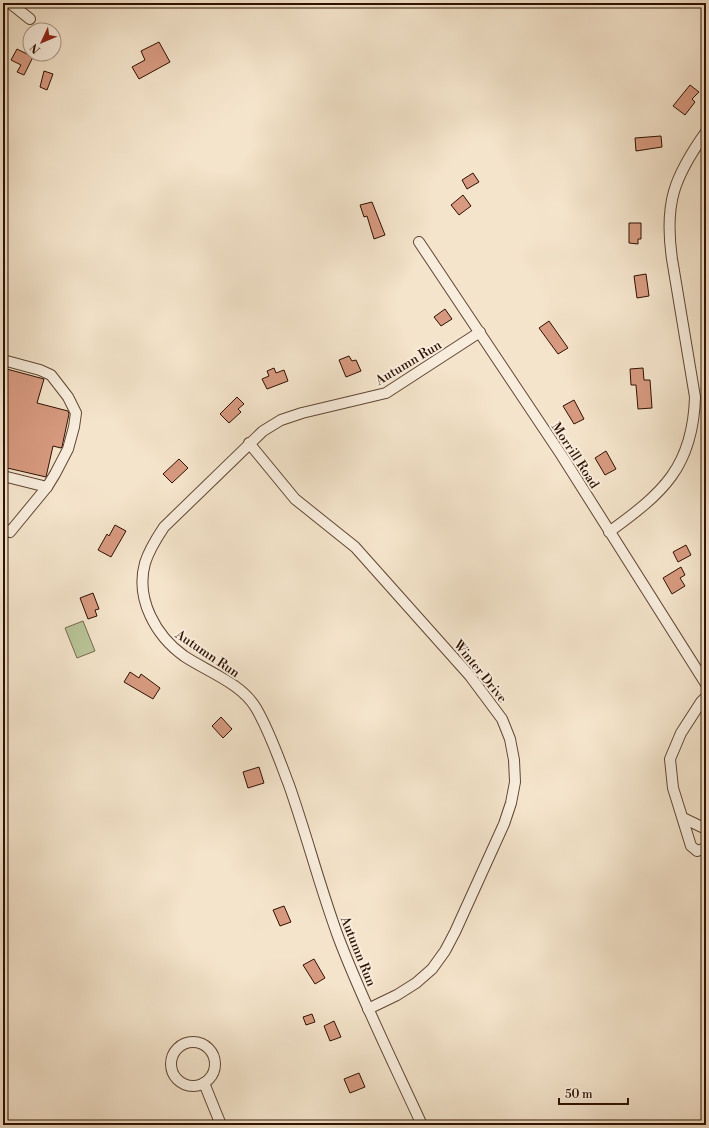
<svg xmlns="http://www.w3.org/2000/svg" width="709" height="1128" viewBox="0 0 709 1128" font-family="'Libre Bodoni',serif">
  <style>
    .green { fill: #b9c599; stroke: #746a4c }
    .building { fill: #d79a80; stroke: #2e1000 }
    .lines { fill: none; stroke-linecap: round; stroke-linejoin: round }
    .minor-casing { stroke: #604533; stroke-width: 12 }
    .minor { stroke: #f8eddd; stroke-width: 10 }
    .labels { text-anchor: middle; stroke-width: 4; stroke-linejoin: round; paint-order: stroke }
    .street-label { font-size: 13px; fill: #2e1000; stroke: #f8eddd }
  </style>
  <rect width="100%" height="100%" fill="#f4e4cb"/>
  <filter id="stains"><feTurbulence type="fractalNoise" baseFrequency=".005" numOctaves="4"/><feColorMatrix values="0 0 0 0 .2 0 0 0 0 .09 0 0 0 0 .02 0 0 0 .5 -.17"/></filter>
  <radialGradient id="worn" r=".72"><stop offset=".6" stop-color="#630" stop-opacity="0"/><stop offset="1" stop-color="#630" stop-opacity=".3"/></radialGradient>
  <polygon class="green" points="83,621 95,651 77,658 65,628"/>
  <g class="building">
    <polygon points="159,42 170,62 139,79 132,67 145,60 141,51"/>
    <polygon points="17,49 33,57 24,75 17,72 21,65 11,60"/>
    <polygon points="44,71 53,74 47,90 40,87"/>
    <polygon points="690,85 699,92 692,99 695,102 685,115 673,106"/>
    <polygon points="661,136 662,147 636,151 635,138"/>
    <polygon points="473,173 479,182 467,189 462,180"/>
    <polygon points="463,195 471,206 459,215 451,205"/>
    <polygon points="372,202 385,235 374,239 367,216 364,217 360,205"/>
    <polygon points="629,223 641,223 641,239 638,239 638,244 629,243"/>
    <polygon points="646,274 649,296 637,298 634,276"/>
    <polygon points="445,309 452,319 441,326 434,317"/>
    <polygon points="549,321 568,348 558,354 539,328"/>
    <polygon points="349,356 352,361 356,360 361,371 346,377 339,360"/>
    <polygon points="3,368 44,379 37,403 68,411 69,414 62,447 61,448 53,446 46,477 3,467"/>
    <polygon points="274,368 276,373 284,370 288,381 267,389 262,379 269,376 267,371"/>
    <polygon points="643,368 644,380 650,380 652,408 638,409 636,385 631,385 630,369"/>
    <polygon points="237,397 244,404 238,409 241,412 229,423 220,414"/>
    <polygon points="574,400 584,419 574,424 563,406"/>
    <polygon points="606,451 616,469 605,475 595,458"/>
    <polygon points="179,459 188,468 172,483 163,474"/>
    <polygon points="115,525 126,531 111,557 98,550 107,534 109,536"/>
    <polygon points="686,545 691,555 678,562 673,552"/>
    <polygon points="681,567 685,575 680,578 685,586 672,594 663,578"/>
    <polygon points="93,593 99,609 95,610 97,616 88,619 80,598"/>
    <polygon points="130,672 139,678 141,674 160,688 153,699 124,682"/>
    <polygon points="221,717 232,729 223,738 212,726"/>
    <polygon points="259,767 264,783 248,788 243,772"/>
    <polygon points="284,906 291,922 280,926 273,910"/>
    <polygon points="314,959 325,978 315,984 303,965"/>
    <polygon points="312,1014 315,1022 306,1025 303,1017"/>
    <polygon points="334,1021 341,1037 330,1041 324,1026"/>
    <polygon points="359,1073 365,1087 350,1093 344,1079"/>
  </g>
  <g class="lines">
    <defs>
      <g id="minor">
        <polyline points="10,3 30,19"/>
        <polyline points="419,242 562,456 706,684"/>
        <polyline points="3,360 40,370 51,375 68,397 76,413 74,427 68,449 55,474 47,487 10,532 3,528"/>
        <polyline points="249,443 295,499 355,547 470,676 502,719 510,739 514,760 515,782 511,803 504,824 455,932 445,951 432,969 416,983 397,995 368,1009"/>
        <polyline points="3,476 47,487"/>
        <path d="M609,532C663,493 693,467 695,397L672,259C664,203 674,177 706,132"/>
        <polyline points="706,697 701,702 681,733 670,759 673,788 691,846 697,851 706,848"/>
        <polyline points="683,818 706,829"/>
        <circle cx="193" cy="1064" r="22"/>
        <polyline points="204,1083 221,1125"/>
        <path d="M422,1125C394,1064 363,1002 339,939C320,888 307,836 289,785C279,759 270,732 256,708C241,683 208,672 184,656C156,636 135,599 145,563C149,550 156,539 164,527L263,431L281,420L302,413L386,393L480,332"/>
      </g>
    </defs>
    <use href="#minor" class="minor-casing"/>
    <use href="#minor" class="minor"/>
  </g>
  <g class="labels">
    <g class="street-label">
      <text transform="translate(408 362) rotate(-31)" y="5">Autumn Run</text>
      <text transform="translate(576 455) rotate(57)" y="5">Morrill Road</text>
      <text transform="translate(208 653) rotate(34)" y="5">Autumn Run</text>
      <text transform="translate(481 671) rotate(51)" y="5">Winter Drive</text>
      <text transform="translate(359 951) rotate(68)" y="5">Autumn Run</text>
    </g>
  </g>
  <rect width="709" height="1128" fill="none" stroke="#f4e4cb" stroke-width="16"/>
  <rect x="4" y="4" width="701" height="1120" fill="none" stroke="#2e1000" stroke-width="2"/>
  <rect x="8" y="8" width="693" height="1112" fill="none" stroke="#2e1000"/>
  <g transform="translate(42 42) rotate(226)"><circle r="19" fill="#f8eddd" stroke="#a79585"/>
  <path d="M0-3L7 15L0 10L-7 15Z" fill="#8f2418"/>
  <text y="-6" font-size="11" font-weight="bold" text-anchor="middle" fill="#2e1000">N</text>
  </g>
  <path d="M559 1098v6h69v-6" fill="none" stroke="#2e1000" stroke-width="2"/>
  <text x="565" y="1098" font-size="12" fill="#2e1000" stroke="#f8eddd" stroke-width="3" paint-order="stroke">50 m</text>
  <rect width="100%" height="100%" filter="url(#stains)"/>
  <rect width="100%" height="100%" fill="url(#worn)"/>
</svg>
